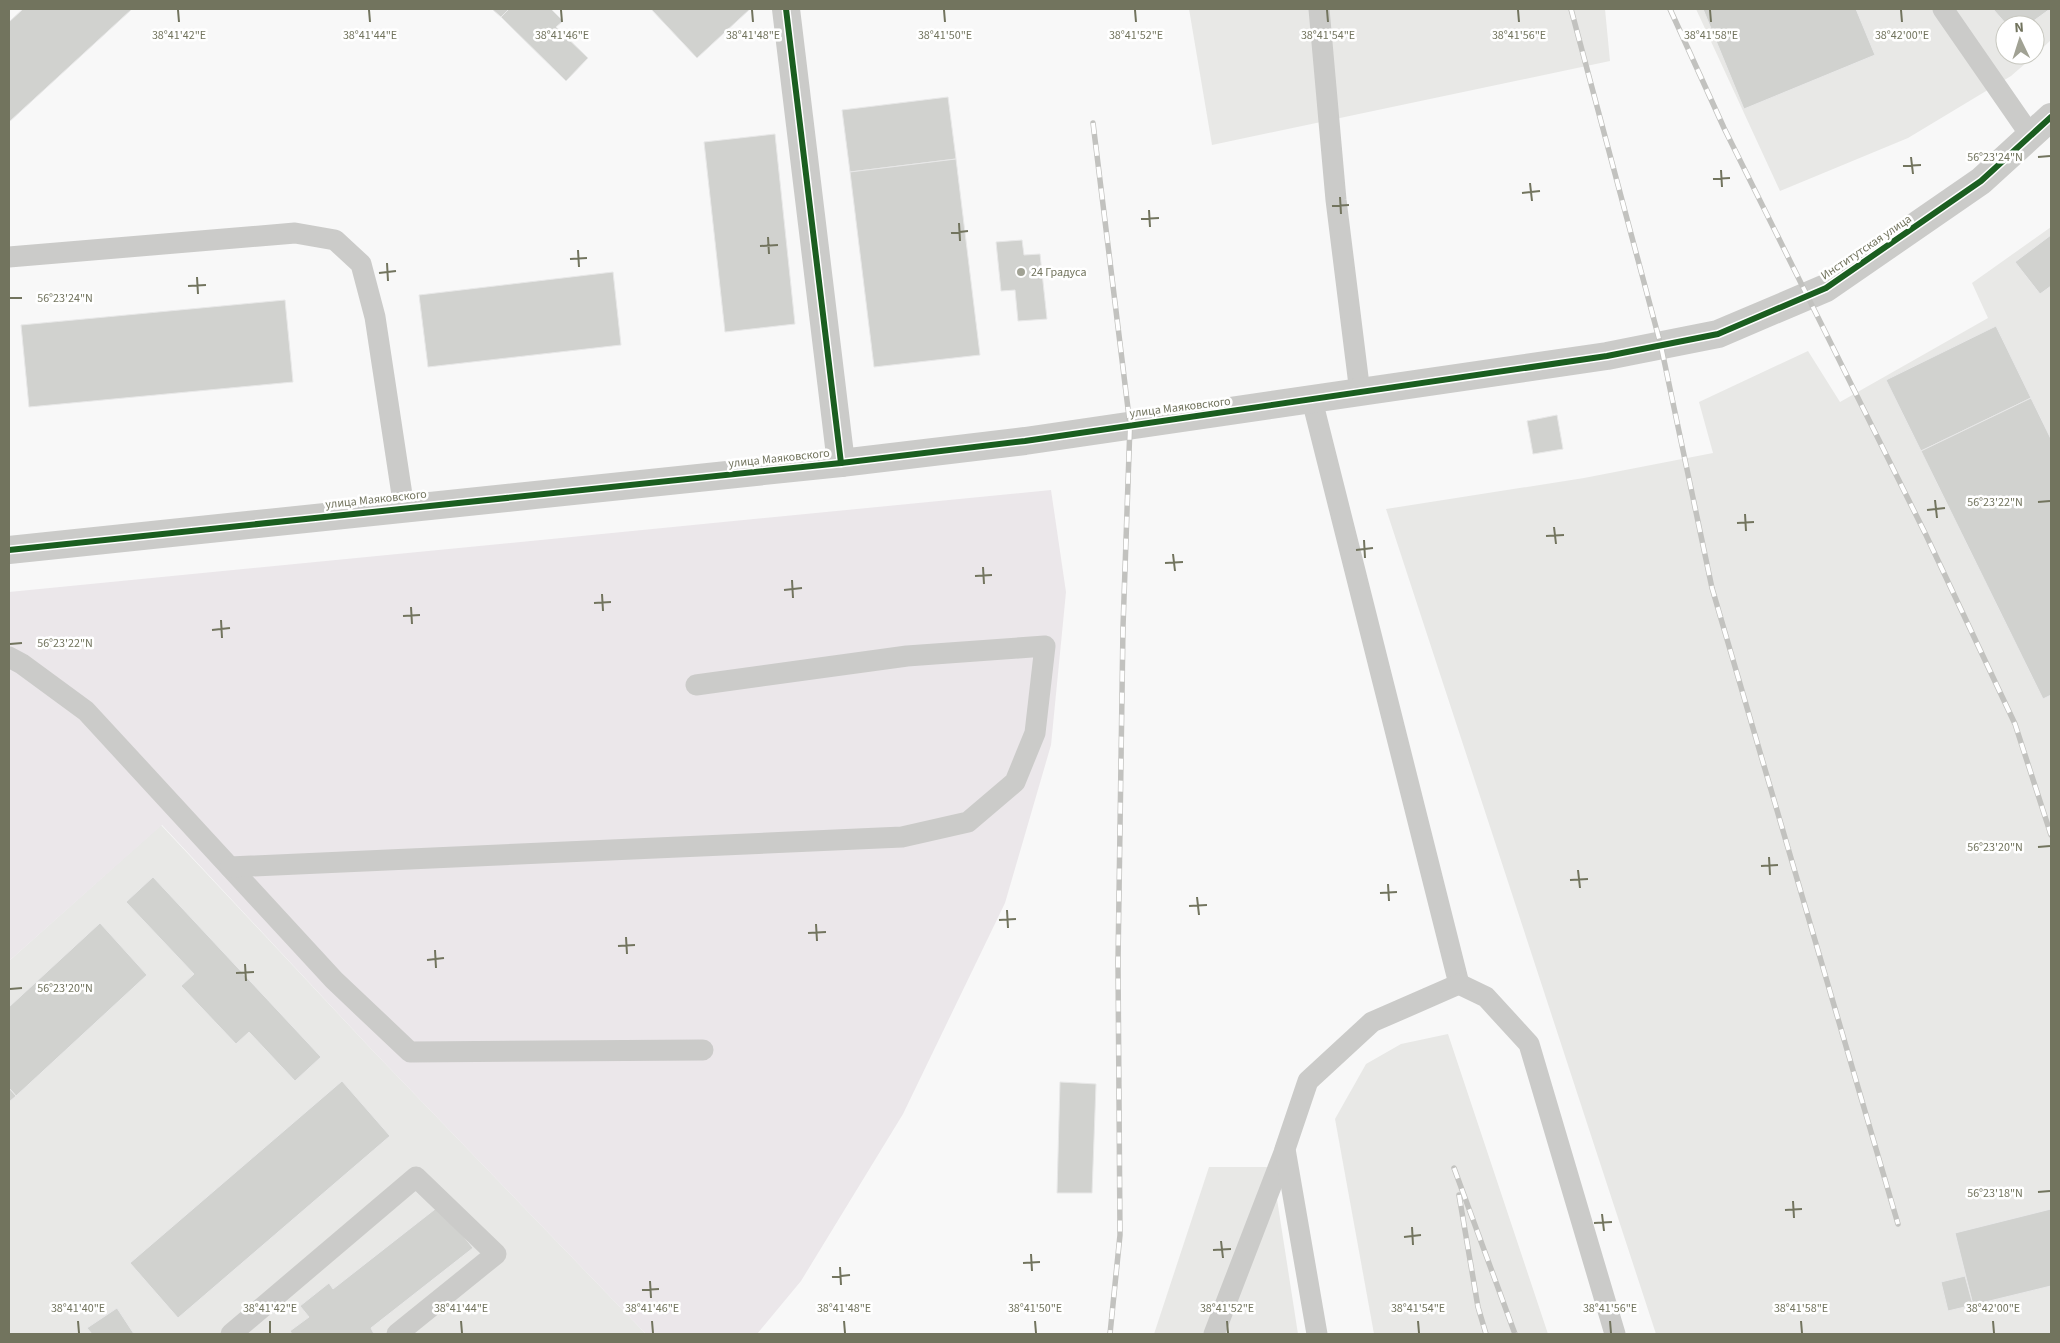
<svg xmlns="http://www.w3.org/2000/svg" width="2060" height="1343" viewBox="0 0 2060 1343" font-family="'Source Sans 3',sans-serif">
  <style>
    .built { fill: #e8e8e6 }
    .green { fill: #ebe7ea }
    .building { fill: #d1d2cf; stroke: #e8e8e8 }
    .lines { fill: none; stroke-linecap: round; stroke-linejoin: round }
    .service { stroke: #cbcbc9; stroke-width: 21 }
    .minor { stroke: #cbcbc9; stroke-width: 28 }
    .tertiary { stroke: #cbcbc9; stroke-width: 28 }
    .rail-casing { stroke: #c2c2bf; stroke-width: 5.5 }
    .rail { stroke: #fff; stroke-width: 4; stroke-dasharray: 11; stroke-linecap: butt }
    .cycleway-casing { stroke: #fff; stroke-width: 9 }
    .cycleway { stroke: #1b5e20; stroke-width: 6 }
    .ticks { fill: none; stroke: #72745e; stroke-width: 2 }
    .poi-dot { fill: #a1a294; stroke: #fff; stroke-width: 2 }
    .labels { text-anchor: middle; stroke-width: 5; stroke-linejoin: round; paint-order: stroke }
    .street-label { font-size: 12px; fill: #72745e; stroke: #fff }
    .poi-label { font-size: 12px; fill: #72745e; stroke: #fff; text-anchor: start }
    .ticks-label { font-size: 12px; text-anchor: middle; fill: #72745e; stroke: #fff; stroke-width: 5; stroke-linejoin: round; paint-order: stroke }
  </style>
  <rect width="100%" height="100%" fill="#f8f8f8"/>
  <g class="built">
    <polygon points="1189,9 1605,9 1610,61 1212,145"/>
    <polygon points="1696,9 2051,9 2051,40 2035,55 2035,25 2005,25 2005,55 2035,55 2011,76 1908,138 1780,191"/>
    <polygon points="2051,227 2051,1334 1656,1334 1386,509 1584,478 1713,453 1699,402 1808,351 1840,402 1988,318 1972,283"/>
    <polygon points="161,825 374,1052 646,1334 9,1334 9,961"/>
    <polygon points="1448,1034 1548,1334 1374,1334 1335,1119 1366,1064 1401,1044"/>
    <polygon points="1209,1167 1272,1167 1298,1334 1154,1334"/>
  </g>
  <polygon class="green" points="1051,490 1066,592 1051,745 1005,903 903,1114 801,1281 757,1334 646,1334 374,1052 162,825 9,961 9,592"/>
  <g class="building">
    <polygon points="23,9 132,9 9,122 9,22"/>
    <polygon points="492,9 509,9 501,17"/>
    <polygon points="509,9 551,9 563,21 556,27 588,58 566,81 501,17"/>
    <polygon points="651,9 750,9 697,58"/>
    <polygon points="1703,9 1856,9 1875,55 1744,109"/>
    <polygon points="1993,9 2050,9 2028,25 2007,25"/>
    <polygon points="948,97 956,159 850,172 842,110"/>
    <polygon points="775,134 795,324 725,332 704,142"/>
    <polygon points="956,159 980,355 874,367 850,172"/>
    <polygon points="2051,235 2051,286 2040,294 2015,262"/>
    <polygon points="1022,240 1024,255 1040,254 1047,319 1018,321 1015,290 1001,291 996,242"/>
    <polygon points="613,272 621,345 428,367 419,295"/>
    <polygon points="285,300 293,382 29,407 21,325"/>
    <polygon points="1996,326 2031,398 1921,451 1886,380"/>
    <polygon points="2031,398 2051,439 2051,695 2043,699 1921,451"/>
    <polygon points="1557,415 1563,449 1533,454 1527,421"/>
    <polygon points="153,877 321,1057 295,1081 249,1032 236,1044 181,986 194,974 126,902"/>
    <polygon points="100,923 147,975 16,1096 9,1088 9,1007"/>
    <polygon points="342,1081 390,1136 178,1318 130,1263"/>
    <polygon points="1060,1082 1096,1084 1092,1193 1057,1193"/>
    <polygon points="9,1088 16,1096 9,1102"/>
    <polygon points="439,1206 473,1248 371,1328 374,1334 292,1334 290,1331 309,1317 300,1306 329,1283 333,1289"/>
    <polygon points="2051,1209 2051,1286 1973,1305 1955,1233"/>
    <polygon points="1965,1276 1973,1305 1948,1311 1941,1282"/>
    <polygon points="117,1308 134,1334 92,1334 87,1328"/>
  </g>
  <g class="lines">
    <g class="service">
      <polyline points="1319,9 1336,200 1360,393"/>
      <polyline points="1943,9 2031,136"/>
      <polyline points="9,257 295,233 335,240 361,264 375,317 404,508"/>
      <polyline points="1312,400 1459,984"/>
      <polyline points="9,657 22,664 86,711 334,980 410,1052 703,1050"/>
      <polyline points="230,867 902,837 968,822 1015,782 1035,733 1045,646 907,656 696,685"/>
      <polyline points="231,1334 416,1177 496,1254 397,1334"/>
      <polyline points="1214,1334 1285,1150"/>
      <polyline points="1317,1334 1285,1149 1308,1081 1372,1022 1459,984 1486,997 1529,1044 1615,1334"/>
    </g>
    <polyline class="minor" points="786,9 841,463"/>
    <polyline class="tertiary" points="9,550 841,463 1025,441 1607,356 1718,334 1826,288 1981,181 2051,117"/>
    <defs>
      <g id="rail">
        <polyline points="1571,9 1661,346 1712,588 1898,1224"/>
        <polyline points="1670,9 1724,128 1926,535 2015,724 2051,835"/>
        <polyline points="1093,123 1130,425 1123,627 1118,962 1120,1235 1110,1334"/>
        <polyline points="1454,1168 1515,1334"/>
        <polyline points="1459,1195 1478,1307 1486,1334"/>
      </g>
    </defs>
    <use href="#rail" class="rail-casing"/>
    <use href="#rail" class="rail"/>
    <defs>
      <g id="cycleway">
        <polyline points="786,9 841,463"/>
        <polyline points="9,550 841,463 1025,441 1607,356 1718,334 1826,288 1981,181 2051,117"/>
      </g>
    </defs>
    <use href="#cycleway" class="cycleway-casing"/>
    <use href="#cycleway" class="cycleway"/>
  </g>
  <path class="ticks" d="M178,10L179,22M369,10L370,22M561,10L562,22M752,10L753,22M944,10L945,22M1135,10L1136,22M1327,10L1328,22M1518,10L1519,22M1710,10L1711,22M1901,10L1902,22M1911,157L1913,174M2038,157L2050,156M1903,166L1921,165M1721,170L1722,187M1713,179L1730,178M1530,183L1532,201M1522,193L1540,191M1340,197L1341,214M1332,206L1349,205M1149,210L1150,227M1141,219L1159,218M959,223L960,241M951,233L968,231M768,237L769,254M760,246L778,245M578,250L579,267M570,259L587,258M387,263L388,281M379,273L396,271M197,277L198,294M188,286L206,285M10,298H22M1935,500L1937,518M2038,502L2050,501M1927,510L1945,508M1745,514L1746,531M1737,523L1754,522M1554,527L1556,544M1546,536L1564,535M1364,540L1365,558M1356,550L1373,548M1173,554L1175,571M1165,563L1183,562M983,567L984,584M975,576L992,575M792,580L793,598M784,590L802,588M602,594L603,611M594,603L611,602M411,607L412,624M403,616L420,615M221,620L222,638M212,630L230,628M10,644L22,643M2038,847L2050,846M1769,857L1770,875M1761,866L1778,865M1578,870L1580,888M1570,880L1588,879M1388,884L1389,901M1380,893L1397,892M1197,897L1199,915M1189,906L1207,905M1007,910L1008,928M999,920L1016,919M816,924L817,941M808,933L826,932M626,937L627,954M618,946L635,945M435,950L436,968M427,960L444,958M245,964L246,981M236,973L254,972M10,989L22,988M2038,1192L2050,1191M1793,1201L1794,1218M1785,1210L1802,1209M1602,1214L1604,1231M1594,1223L1612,1222M1412,1227L1413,1245M1404,1237L1421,1235M1221,1241L1223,1258M1213,1250L1231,1249M1031,1254L1032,1271M1023,1263L1040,1262M840,1267L841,1285M832,1277L850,1275M650,1281L651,1298M642,1290L659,1289M78,1321L79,1333M270,1321V1333M461,1321L462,1333M652,1321L653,1333M844,1321L845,1333M1035,1321L1036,1333M1227,1321L1228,1333M1418,1321L1419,1333M1610,1321L1611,1333M1801,1321L1802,1333M1993,1321L1994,1333"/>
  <circle class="poi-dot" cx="1021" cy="272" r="5"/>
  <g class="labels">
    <g class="street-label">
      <text transform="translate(1866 247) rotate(-34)" y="4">Институтская улица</text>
      <text transform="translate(1180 407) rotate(-7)" y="4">улица Маяковского</text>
      <text transform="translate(779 458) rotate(-6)" y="4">улица Маяковского</text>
      <text transform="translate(376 499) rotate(-6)" y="4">улица Маяковского</text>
    </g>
    <g class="poi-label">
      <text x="1031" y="276">24 Градуса</text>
    </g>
  </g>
  <g class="ticks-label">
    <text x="179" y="39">38°41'42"E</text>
    <text x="370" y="39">38°41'44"E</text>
    <text x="562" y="39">38°41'46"E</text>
    <text x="753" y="39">38°41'48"E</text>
    <text x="945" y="39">38°41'50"E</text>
    <text x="1136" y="39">38°41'52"E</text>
    <text x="1328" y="39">38°41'54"E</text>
    <text x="1519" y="39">38°41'56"E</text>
    <text x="1711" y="39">38°41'58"E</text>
    <text x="1902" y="39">38°42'00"E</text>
    <text x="1995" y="161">56°23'24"N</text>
    <text x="65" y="302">56°23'24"N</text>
    <text x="1995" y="506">56°23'22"N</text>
    <text x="65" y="647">56°23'22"N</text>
    <text x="1995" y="851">56°23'20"N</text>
    <text x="65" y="992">56°23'20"N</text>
    <text x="1995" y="1197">56°23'18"N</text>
    <text x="78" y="1312">38°41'40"E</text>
    <text x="270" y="1312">38°41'42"E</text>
    <text x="461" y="1312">38°41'44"E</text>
    <text x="652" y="1312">38°41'46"E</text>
    <text x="844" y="1312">38°41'48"E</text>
    <text x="1035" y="1312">38°41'50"E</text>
    <text x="1227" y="1312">38°41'52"E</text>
    <text x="1418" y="1312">38°41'54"E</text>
    <text x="1610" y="1312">38°41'56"E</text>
    <text x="1801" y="1312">38°41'58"E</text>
    <text x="1993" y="1312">38°42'00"E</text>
  </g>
  <rect width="2060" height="1343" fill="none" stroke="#72745e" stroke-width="20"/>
  <g transform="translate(2020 40) rotate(356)"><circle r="24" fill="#ffffff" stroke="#c7c7bf"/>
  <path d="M0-4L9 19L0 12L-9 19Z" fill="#a1a294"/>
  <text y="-8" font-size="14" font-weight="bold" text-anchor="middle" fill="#72745e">N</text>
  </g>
</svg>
